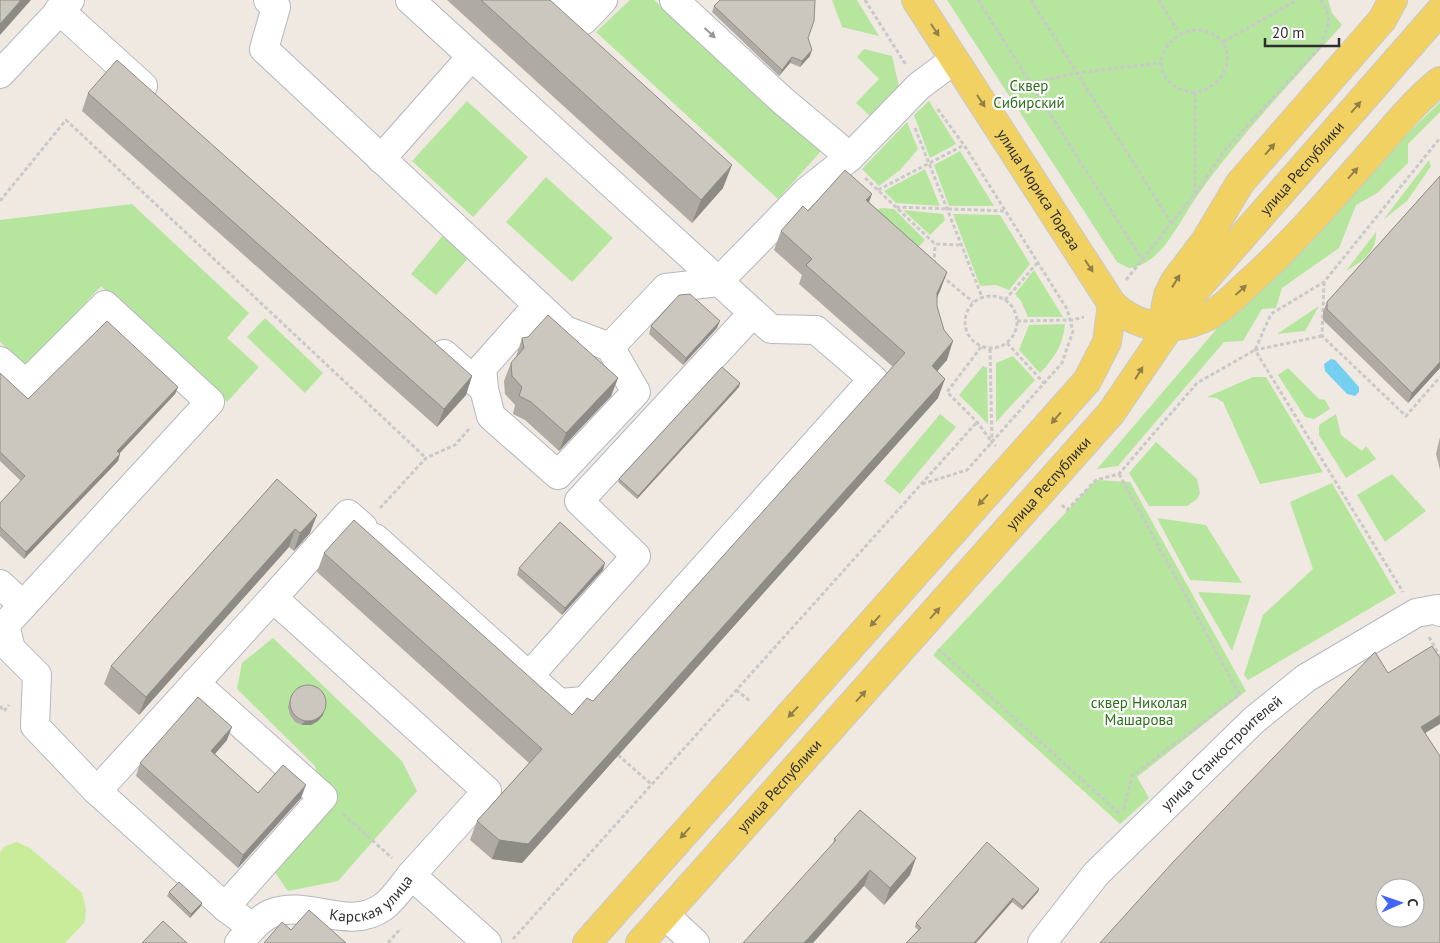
<svg xmlns="http://www.w3.org/2000/svg" width="1440" height="943" viewBox="0 0 1440 943" font-family="'PT Sans',sans-serif">
  <style>
    .green { fill: #b6e59e }
    .pitch { fill: #c9ec9a }
    .water { fill: #75cff0 }
    .lines { fill: none; stroke-linecap: round; stroke-linejoin: round }
    .minor-casing { stroke: #b4b7c1; stroke-width: 30 }
    .major-casing { stroke: #c9c9c9; stroke-width: 30 }
    .path { stroke: #c9c9c9; stroke-width: 3; stroke-dasharray: 4 2.5; stroke-linecap: butt }
    .minor { stroke: #fff; stroke-width: 28 }
    .major { stroke: #f2d163; stroke-width: 28 }
    .wall { fill: #afaba4 }
    .shaded-wall { fill: #8e8b86 }
    .building { fill: #cbc7bf; stroke: #8e8b86; fill-rule: evenodd }
    .oneway { fill: #908048 }
    .oneway2 { fill: #969696 }
    .labels { text-anchor: middle; stroke-width: 4.5; stroke-linejoin: round; paint-order: stroke }
    .park-label { font-size: 15px; fill: #2c6e1b; stroke: #fff }
    .street-label { font-size: 15px; fill: #2e2e2e; stroke: #fff }
  </style>
  <rect width="100%" height="100%" fill="#efe9e1"/>
  <g class="green">
    <polygon points="630,0 654,0 822,150 778,199 596,32"/>
    <polygon points="832,0 857,0 879,36 842,27"/>
    <path d="M947,0H1328L1332,13L1342,25C1291,83 1236,139 1193,202C1177,226 1160,265 1129,268L1117,262Z"/>
    <polygon points="864,49 892,56 899,86 871,117 856,103 879,79 857,57"/>
    <polygon points="467,101 528,157 473,217 412,161"/>
    <polygon points="929,101 956,144 930,158 914,115"/>
    <polygon points="1440,102 1440,112 1408,144 1408,163 1377,193 1356,205 1339,248 1282,288 1276,308 1262,309 1243,341 1224,342 1118,466 1097,469 1220,325 1311,243 1403,138"/>
    <polygon points="907,122 918,149 900,170 879,186 862,169"/>
    <polygon points="960,151 994,206 949,206 934,165"/>
    <polygon points="1429,160 1431,166 1407,201 1384,219"/>
    <polygon points="925,169 940,206 896,203 884,191"/>
    <polygon points="546,177 613,238 572,282 506,222"/>
    <polygon points="132,204 249,313 227,338 259,367 227,402 101,286 27,367 0,342 0,220"/>
    <polygon points="880,208 894,209 925,240 908,258 868,221"/>
    <polygon points="903,210 943,214 945,220 930,235"/>
    <polygon points="953,214 1000,215 1030,264 1009,290 996,285 980,286"/>
    <path d="M1376,232C1377,252 1361,262 1346,271Z"/>
    <polygon points="445,233 471,255 436,295 411,274"/>
    <polygon points="1034,270 1063,317 1028,317 1021,301 1015,294"/>
    <polygon points="1319,306 1305,331 1277,334"/>
    <polygon points="265,318 323,373 305,393 247,337"/>
    <path d="M1065,324C1063,345 1055,357 1040,373L1019,350L1029,325Z"/>
    <polygon points="1013,356 1035,380 996,422 996,363"/>
    <polygon points="983,366 987,368 988,424 959,395"/>
    <polygon points="1288,368 1319,399 1325,400 1330,409 1314,419 1305,417 1278,375"/>
    <polygon points="1253,377 1266,377 1323,472 1260,484 1223,402 1216,398 1207,397"/>
    <polygon points="940,414 956,427 900,494 884,481"/>
    <polygon points="1336,414 1341,435 1362,451 1366,446 1376,459 1346,478 1319,435 1319,425"/>
    <polygon points="1156,442 1197,479 1200,493 1197,499 1187,506 1149,506 1129,473"/>
    <polygon points="1392,474 1426,511 1385,542 1357,495"/>
    <polygon points="1096,480 1130,482 1246,691 1137,777 1149,798 1120,824 933,655"/>
    <polygon points="1332,483 1396,593 1248,680 1244,675 1263,615 1313,569 1290,502"/>
    <polygon points="1157,518 1206,525 1242,583 1190,580"/>
    <polygon points="1198,592 1251,595 1232,651"/>
    <polygon points="273,638 402,761 417,791 338,881 288,891 271,867 326,806 315,766 237,689 242,663"/>
  </g>
  <polygon class="pitch" points="17,842 30,848 82,893 86,909 85,922 65,943 0,943 0,852 5,846"/>
  <polygon class="water" points="1331,359 1335,360 1359,387 1359,392 1355,396 1347,394 1325,371 1324,364"/>
  <g class="lines">
    <defs>
      <g id="minor">
        <polyline points="268,0 276,7 264,49 565,330 610,347 666,288 718,282 807,191 850,157 919,86 954,60"/>
        <polyline points="562,0 584,20 603,0"/>
        <polyline points="674,0 782,100 850,157"/>
        <polyline points="59,10 143,86"/>
        <polyline points="0,74 70,0"/>
        <polyline points="381,159 471,57"/>
        <polyline points="538,305 482,368 484,389 491,416 558,475 636,392 610,347"/>
        <polyline points="444,354 484,389"/>
        <polyline points="0,361 26,384 105,305 210,402 5,625 11,649 37,675 35,726 97,791"/>
        <polyline points="363,527 348,514 273,598 487,791 411,875"/>
        <polyline points="375,538 559,703 585,701 873,379 816,330 771,329 410,0"/>
        <polyline points="0,584 23,605"/>
        <polyline points="529,676 636,556 579,501 753,313"/>
        <polyline points="195,683 323,797 225,907"/>
        <polyline points="665,915 695,943"/>
        <polyline points="252,927 225,907 97,791 273,598"/>
        <path id="s1" d="M239,943C248,933 259,918 272,913C309,899 348,932 383,907C394,899 403,885 411,875L487,943"/>
        <path id="s2" d="M1042,943L1096,874L1254,720L1306,678L1416,613L1437,609L1440,612"/>
      </g>
      <g id="major">
        <path id="s3" d="M916,0L1112,304C1138,328 1169,333 1202,319C1222,311 1237,293 1253,279C1297,239 1335,194 1375,149C1395,126 1416,100 1440,81"/>
        <polyline points="1168,327 1165,310 1168,295 1175,281 1206,240 1240,183 1382,20 1393,0"/>
        <polyline points="587,943 1087,381 1107,342 1112,304"/>
        <path id="s4" d="M640,943L1111,413L1192,294L1440,11"/>
      </g>
    </defs>
    <use href="#minor" class="minor-casing"/>
    <use href="#major" class="major-casing"/>
    <g class="path">
      <polyline points="865,0 906,65"/>
      <polyline points="978,0 1143,261"/>
      <polyline points="1031,0 1172,224"/>
      <polyline points="1159,0 1177,30"/>
      <polyline points="1031,83 1077,73 1161,63"/>
      <path d="M1195,93C1124,81 1181,0 1223,42"/>
      <polyline points="915,128 982,297"/>
      <polyline points="865,178 935,244 961,245"/>
      <polyline points="878,190 964,145"/>
      <polyline points="1195,194 1224,151 1321,46 1329,22 1327,9 1320,0"/>
      <polyline points="0,201 66,120 426,458"/>
      <polyline points="896,207 1005,211"/>
      <polyline points="934,264 935,244"/>
      <polyline points="942,276 973,302"/>
      <path d="M1126,280L1195,194V93C1220,87 1235,66 1223,42L1297,0"/>
      <polyline points="1324,282 1322,336 1406,416 1440,377"/>
      <circle cx="991" cy="322" r="26"/>
      <polyline points="1005,300 1038,262"/>
      <polyline points="1017,321 1072,320 1084,317"/>
      <polyline points="1322,336 1255,350 1403,592"/>
      <polyline points="1007,343 1044,383"/>
      <polyline points="981,347 947,392 977,422 992,442"/>
      <polyline points="990,349 992,443 996,446"/>
      <polyline points="1119,474 1240,695"/>
      <polyline points="922,484 967,470 1062,363 1073,331 1067,309 964,145 936,107"/>
      <polyline points="1062,505 1067,510 1096,480 1119,474 1197,383 1255,350 1271,314 1324,282 1440,138"/>
      <polyline points="380,508 426,458 455,445 469,429"/>
      <polyline points="1429,637 1440,656"/>
      <polyline points="938,649 1120,814"/>
      <polyline points="736,690 750,701"/>
      <polyline points="0,706 4,711 9,705"/>
      <polyline points="618,755 651,784"/>
      <polyline points="1124,809 1132,776 1240,694"/>
      <polyline points="343,814 392,858"/>
      <polyline points="513,939 977,422"/>
      <polyline points="388,943 401,928"/>
    </g>
    <use href="#minor" class="minor"/>
    <use href="#major" class="major"/>
  </g>
  <g class="wall">
    <polygon points="447,0 550,0 723,188 692,223"/>
    <polygon points="714,6 808,38 810,56 800,67 790,63 779,76 712,12"/>
    <polygon points="88,93 472,376 466,395 437,427 82,111"/>
    <polygon points="1440,176 1440,368 1408,403 1323,320 1323,312 1327,302"/>
    <polygon points="869,202 947,272 937,298 937,306 947,360 937,371 938,398 522,863 492,859 470,840 477,821 529,763 317,572 324,553 572,715 593,701 893,367 799,284 802,275 774,250 781,231 808,211"/>
    <polygon points="651,326 717,328 683,365 649,334"/>
    <polygon points="522,338 618,378 611,396 559,451 525,420 513,414 515,405 505,394 504,381 511,363 516,357"/>
    <polygon points="0,373 28,399 178,387 175,394 120,453 120,454 118,461 24,559 0,536 0,503 21,481 0,461"/>
    <polygon points="739,387 637,499 618,482 619,479"/>
    <polygon points="1440,437 1440,470 1436,454"/>
    <polygon points="277,479 310,533 294,551 289,547 139,715 104,684 111,666"/>
    <polygon points="519,568 603,570 562,615 517,575"/>
    <polygon points="291,696 323,715 318,721 311,725 302,725 295,722 290,715 288,707"/>
    <polygon points="227,740 215,754 258,793 301,798 238,868 136,776 140,763"/>
    <polygon points="834,839 910,875 884,905 864,886 833,844"/>
    <polygon points="1039,889 1038,892 1022,910 1012,902 976,943 906,943 918,930 915,927 916,923"/>
    <polygon points="169,892 202,903 201,906 190,918 167,896"/>
  </g>
  <g class="shaded-wall">
    <polygon points="21,0 31,0 0,35 0,24"/>
    <polygon points="812,50 810,56 800,67 802,61"/>
    <polygon points="792,57 790,63 779,76 782,70"/>
    <polygon points="732,165 723,188 692,223 701,200"/>
    <polygon points="872,194 865,213 866,200"/>
    <polygon points="947,272 940,291 930,312 937,293"/>
    <polygon points="720,321 717,328 683,365 686,358"/>
    <polygon points="953,341 947,360 925,385 932,366"/>
    <polygon points="1440,362 1440,368 1408,403 1412,393"/>
    <polygon points="472,376 466,395 437,427 444,409"/>
    <polygon points="618,378 611,396 559,451 566,433"/>
    <polygon points="945,379 938,398 522,863 492,859 499,840"/>
    <polygon points="740,383 739,387 637,499 638,496"/>
    <polygon points="178,387 175,394 115,458 117,451"/>
    <polygon points="120,454 118,461 24,559 26,552"/>
    <polygon points="317,515 310,533 294,551 300,533"/>
    <polygon points="295,529 289,547 139,715 146,697"/>
    <polygon points="605,563 603,570 562,615 565,608"/>
    <polygon points="324,711 323,715 318,721 311,725 302,725 304,722"/>
    <polygon points="1440,715 1440,724 1417,738 1421,727"/>
    <polygon points="232,727 227,740 206,764 211,751"/>
    <polygon points="306,785 301,798 238,868 243,855"/>
    <polygon points="916,858 910,875 884,905 890,888"/>
    <polygon points="870,870 864,886 813,943 804,943"/>
    <polygon points="1039,889 1038,892 1022,910 1023,907"/>
    <polygon points="1013,898 1012,902 976,943 974,943"/>
    <polygon points="202,903 201,906 190,918 191,914"/>
  </g>
  <g class="building">
    <polygon points="0,0 21,0 0,24"/>
    <polygon points="481,0 550,0 732,165 701,200"/>
    <polygon points="720,0 815,0 814,21 808,38 812,50 802,61 792,57 782,70 714,6"/>
    <polygon points="117,60 472,376 444,409 88,93"/>
    <polygon points="845,170 872,194 866,200 947,272 937,293 937,306 944,330 953,341 932,366 945,379 528,844 499,840 477,821 542,749 324,553 354,520 572,715 587,698 593,701 905,353 806,265 812,259 781,231 803,206 808,211"/>
    <polygon points="1440,176 1440,362 1412,393 1327,309 1327,302"/>
    <polygon points="690,294 720,321 686,358 651,326 679,295"/>
    <polygon points="548,315 618,378 566,433 531,402 519,396 522,387 512,376 511,363 524,348 522,338 528,337"/>
    <polygon points="107,321 178,387 117,451 120,454 26,552 0,527 0,503 25,476 0,452 0,373 28,399"/>
    <polygon points="722,367 740,383 638,496 619,479"/>
    <polygon points="277,479 317,515 300,533 295,529 146,697 111,666"/>
    <polygon points="560,522 605,563 565,608 519,568"/>
    <path d="M1432,646L1440,658V715L1421,727L1440,756V943H1100L1174,861L1375,652L1388,673ZM1385,888H1415V918H1385Z"/>
    <circle cx="308" cy="703" r="18"/>
    <polygon points="198,697 232,727 211,751 258,793 283,765 306,785 243,855 140,763"/>
    <polygon points="860,810 916,858 890,888 870,870 804,943 743,943 836,840 834,839"/>
    <polygon points="987,842 1039,889 1023,907 1013,898 974,943 906,943 921,928 916,923"/>
    <polygon points="179,882 202,903 191,914 169,892"/>
    <polygon points="309,910 346,943 264,943 282,922 291,930"/>
    <polygon points="163,921 187,943 142,943"/>
  </g>
  <defs><path id="oneway-solid" d="M-6-.8H1V-3.2L6.5 0L1 3.2V.8H-6Z" transform="scale(1.25)"/></defs>
  <g class="oneway">
    <use href="#oneway-solid" transform="translate(935 30) rotate(57)"/>
    <use href="#oneway-solid" transform="translate(981 101) rotate(57)"/>
    <use href="#oneway-solid" transform="translate(1356 107) rotate(-49)"/>
    <use href="#oneway-solid" transform="translate(1270 149) rotate(-49)"/>
    <use href="#oneway-solid" transform="translate(1353 173) rotate(-48)"/>
    <use href="#oneway-solid" transform="translate(1089 266) rotate(57)"/>
    <use href="#oneway-solid" transform="translate(1176 281) rotate(-58)"/>
    <use href="#oneway-solid" transform="translate(1241 290) rotate(-42)"/>
    <use href="#oneway-solid" transform="translate(1139 373) rotate(-58)"/>
    <use href="#oneway-solid" transform="translate(1056 418) rotate(131)"/>
    <use href="#oneway-solid" transform="translate(983 500) rotate(132)"/>
    <use href="#oneway-solid" transform="translate(935 613) rotate(-48)"/>
    <use href="#oneway-solid" transform="translate(875 621) rotate(132)"/>
    <use href="#oneway-solid" transform="translate(861 696) rotate(-48)"/>
    <use href="#oneway-solid" transform="translate(793 712) rotate(133)"/>
    <use href="#oneway-solid" transform="translate(685 833) rotate(132)"/>
  </g>
  <use class="oneway2" href="#oneway-solid" transform="translate(710 33) rotate(43)"/>
  <g class="labels">
    <g class="park-label">
      <text x="1029" y="91">Сквер<tspan x="1029" dy="17">Сибирский</tspan></text>
      <text x="1139" y="708">сквер Николая<tspan x="1139" dy="17">Машарова</tspan></text>
    </g>
    <g class="street-label">
      <text dy="5" stroke="none"><textPath href="#s4" startOffset="1020">улица Республики</textPath></text>
      <text dy="5" stroke="none"><textPath href="#s3" startOffset="226">улица Мориса Тореза</textPath></text>
      <text dy="5" stroke="none"><textPath href="#s4" startOffset="615">улица Республики</textPath></text>
      <text dy="5" stroke="none"><textPath href="#s2" startOffset="262">улица Станкостроителей</textPath></text>
      <text dy="5" stroke="none"><textPath href="#s4" startOffset="210">улица Республики</textPath></text>
      <text dy="5" stroke="none"><textPath href="#s1" startOffset="151">Карская улица</textPath></text>
    </g>
  </g>
  <g transform="translate(1400 903) rotate(88)"><circle r="24" fill="#ffffff" stroke="#ababab"/>
  <path d="M0-4L9 19L0 12L-9 19Z" fill="#4264fb"/>
  <text y="-8" font-size="14" font-weight="bold" text-anchor="middle" fill="#2e2e2e">С</text>
  </g>
  <path d="M1265 38v8h74v-8" fill="none" stroke="#2e2e2e" stroke-width="2.5"/>
  <text x="1272" y="38" font-size="15" fill="#2e2e2e" stroke="#ffffff" stroke-width="4" paint-order="stroke">20 m</text>
</svg>
